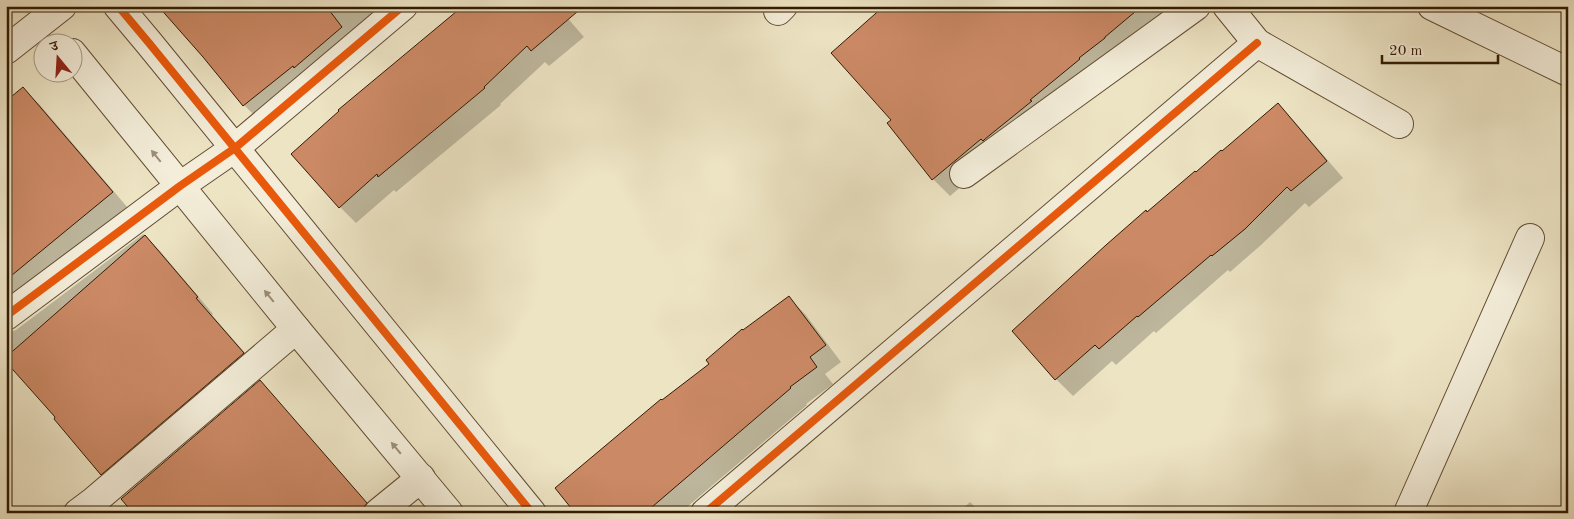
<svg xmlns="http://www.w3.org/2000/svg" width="1574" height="519" viewBox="0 0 1574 519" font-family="'Old Standard TT','Noto Serif Devanagari',serif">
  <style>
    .shadow { fill: #0003 }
    .building { fill: #cb8965; stroke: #331a02 }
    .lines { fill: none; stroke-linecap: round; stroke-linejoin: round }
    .minor-casing { stroke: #624c32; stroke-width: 30 }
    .minor { stroke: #f3edd9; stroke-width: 28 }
    .cycleway-casing { stroke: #f3edd9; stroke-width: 11 }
    .cycleway { stroke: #e8590c; stroke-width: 8 }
    .oneway { fill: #9d8e78 }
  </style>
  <rect width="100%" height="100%" fill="#ede4c4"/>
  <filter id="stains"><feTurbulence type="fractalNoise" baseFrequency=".004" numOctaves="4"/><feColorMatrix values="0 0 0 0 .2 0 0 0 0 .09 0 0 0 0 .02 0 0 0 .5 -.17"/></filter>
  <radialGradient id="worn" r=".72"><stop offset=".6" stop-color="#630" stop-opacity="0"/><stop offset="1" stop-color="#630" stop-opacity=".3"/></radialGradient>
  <g class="shadow">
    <polygon points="160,6 402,6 261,122 244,105 204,56"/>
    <polygon points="557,6 584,37 549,66 545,62 500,104 501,105 396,192 394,190 356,223 340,207"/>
    <polygon points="884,6 1176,6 950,196 933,179 888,124 893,120"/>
    <polygon points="6,20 24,41 6,57"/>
    <polygon points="23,89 40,105 140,222 8,326 7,333 16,330 143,234 160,251 213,314 212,315 260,370 118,490 102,474 6,356 6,103"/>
    <polygon points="1278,104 1294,121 1343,178 1309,207 1305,203 1261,245 1230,272 1228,270 1156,333 1154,331 1116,365 1112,361 1073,396 1056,379 1196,174"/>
    <polygon points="789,298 805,314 841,362 825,374 833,384 806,404 807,405 680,513 577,513 662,401 711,364"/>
    <polygon points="260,382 276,399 376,513 129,513 127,511"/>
    <polygon points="970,502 981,513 958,513"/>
  </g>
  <g class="building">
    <polygon points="158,6 326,6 342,27 294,68 293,66 243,106 203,57"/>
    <polygon points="463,6 584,6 531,51 527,46 484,87 485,88 378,177 377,174 339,208 291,154 339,111 338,110"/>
    <polygon points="884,6 1142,6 1105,37 1105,38 1079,58 1080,59 1030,100 1032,101 985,139 983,141 981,139 932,180 887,123 891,120 831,53"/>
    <polygon points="23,87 113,192 6,280 6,101"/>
    <polygon points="1278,103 1327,161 1291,191 1287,187 1245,229 1212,256 1211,255 1138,317 1137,316 1099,349 1095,345 1055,380 1012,331 1106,245 1146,210 1147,212 1195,171 1196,172 1221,150 1222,151"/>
    <polygon points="145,235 198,297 196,298 244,353 101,475 54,419 55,417 6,362 6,357"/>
    <polygon points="789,296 826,345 810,357 817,367 790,387 791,388 645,513 575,513 555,488 661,399 662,400 709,364 706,360 742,329 743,330"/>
    <polygon points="260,380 367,503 364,507 363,513 133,513 121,499"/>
  </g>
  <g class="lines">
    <defs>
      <g id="minor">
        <polyline points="118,6 149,43 532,513"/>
        <polyline points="1227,6 1257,43 1399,124"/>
        <polyline points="1432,6 1568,72"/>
        <polyline points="778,11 783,6"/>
        <polyline points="6,50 62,6"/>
        <polyline points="72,53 296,329 449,513"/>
        <polyline points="964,174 1196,6"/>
        <polyline points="6,316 180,186 235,148 403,6"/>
        <polyline points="78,513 94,501 296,329"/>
        <polyline points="378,513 421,478"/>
        <polyline points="705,513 1257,43"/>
        <polyline points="1408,513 1530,238"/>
      </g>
    </defs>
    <use href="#minor" class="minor-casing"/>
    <use href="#minor" class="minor"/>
    <defs>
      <g id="cycleway">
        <polyline points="118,6 149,43 532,513"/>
        <polyline points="6,316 180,186 235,148 403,6"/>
        <polyline points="705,513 1257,43"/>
      </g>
    </defs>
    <use href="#cycleway" class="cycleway-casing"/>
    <use href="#cycleway" class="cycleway"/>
  </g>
  <defs><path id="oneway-solid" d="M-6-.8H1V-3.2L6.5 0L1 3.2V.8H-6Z" transform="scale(1.25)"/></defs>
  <g class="oneway">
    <use href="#oneway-solid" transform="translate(156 156) rotate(-129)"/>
    <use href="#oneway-solid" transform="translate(269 296) rotate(-129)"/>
    <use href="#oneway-solid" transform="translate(396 448) rotate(-130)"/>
  </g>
  <rect width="1574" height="519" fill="none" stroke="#ede4c4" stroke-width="25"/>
  <rect x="8" y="8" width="1559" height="504" fill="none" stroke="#331a02" stroke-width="2.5"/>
  <rect x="12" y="12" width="1549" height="494" fill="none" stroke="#331a02"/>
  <g transform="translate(58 58) rotate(342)"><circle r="24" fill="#f3edd9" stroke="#a69983"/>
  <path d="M0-4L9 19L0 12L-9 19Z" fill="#8f2418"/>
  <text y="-8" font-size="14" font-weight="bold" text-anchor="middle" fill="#331a02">उ</text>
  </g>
  <path d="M1382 55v8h116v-8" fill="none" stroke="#331a02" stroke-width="2.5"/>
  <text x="1389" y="55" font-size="15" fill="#331a02" stroke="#f3edd9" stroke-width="4" paint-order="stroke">20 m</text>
  <rect width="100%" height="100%" filter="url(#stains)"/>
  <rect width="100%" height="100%" fill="url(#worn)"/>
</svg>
